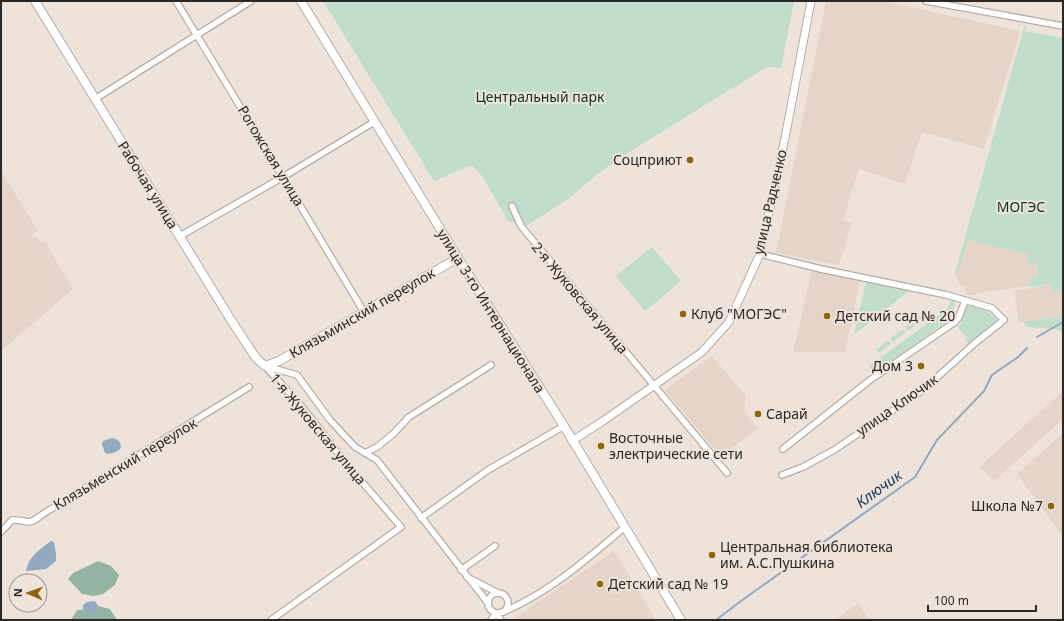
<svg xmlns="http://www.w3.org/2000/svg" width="1064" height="621" viewBox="0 0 1064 621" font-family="'Noto Sans',sans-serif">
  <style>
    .built { fill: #e4d5c8 }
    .green { fill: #c1decd }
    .forest { fill: #94b3a2 }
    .water { fill: #92a9c0 }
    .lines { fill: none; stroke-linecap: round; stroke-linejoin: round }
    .stream { stroke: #92a9c0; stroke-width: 2 }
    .minor-casing { stroke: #b6ada5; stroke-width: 8 }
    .tertiary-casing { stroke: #b6ada5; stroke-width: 9 }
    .secondary-casing { stroke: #b6ada5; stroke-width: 10 }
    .minor { stroke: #fff; stroke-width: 5.5 }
    .tertiary { stroke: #fff; stroke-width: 7 }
    .secondary { stroke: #fff; stroke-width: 8 }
    .poi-dot { fill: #8c6606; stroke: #ede3db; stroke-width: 1.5 }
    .labels { text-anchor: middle; stroke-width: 4; stroke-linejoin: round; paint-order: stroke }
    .park-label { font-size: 14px; fill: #073320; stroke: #ede3db }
    .street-label { font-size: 14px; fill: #2b2724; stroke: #ede3db }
    .poi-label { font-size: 14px; fill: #2b2724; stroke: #ede3db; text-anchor: start }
    .water-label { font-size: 15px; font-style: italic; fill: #133859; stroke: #ede3db }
  </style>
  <rect width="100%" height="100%" fill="#ede3db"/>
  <g class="built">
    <polygon points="826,1 883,1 1020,31 984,149 922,132 905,184 859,169 843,220 852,222 839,265 776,253"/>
    <polygon points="1,171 38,231 31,234 34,238 37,237 40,243 44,241 73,289 1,351"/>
    <polygon points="968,239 1028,254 1027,261 1030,264 1038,264 1037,278 1029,278 1030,286 976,293 975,295 965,295 965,287 958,283 957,276"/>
    <polygon points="812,270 860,280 845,352 793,352"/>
    <polygon points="1052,284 1053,292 1063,290 1063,316 1019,323 1014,291"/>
    <polygon points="712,356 746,396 744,411 758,429 720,456 665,390"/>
    <polygon points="1063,391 1063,419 994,481 979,467"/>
    <polygon points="1063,433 1063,537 1017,474"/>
    <polygon points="614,551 656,620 518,620 516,617"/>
    <polygon points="858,603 870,620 835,620"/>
  </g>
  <g class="green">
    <polygon points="323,1 794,1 781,68 767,67 618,159 599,173 568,199 526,226 508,221 483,177 472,165 434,181"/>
    <polygon points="1026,25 1025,31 1063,38 1063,290 1053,292 1052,284 1030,287 1029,278 1037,278 1038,264 1030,264 1027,261 1028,254 968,240 957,276 955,273 1024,27"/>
    <polygon points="652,247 681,281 645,311 616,276"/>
    <polygon points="866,281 909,291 854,335"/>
    <polygon points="953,300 955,301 955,304 952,318 874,373 869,366 947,309 951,301"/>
    <polygon points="966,305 985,310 997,319 996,322 974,342 968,343 966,341 965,336 958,327 961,323"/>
    <polygon points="928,310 931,314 921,321 918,317"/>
    <polygon points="1063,316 1062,332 1056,329 1028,327 1023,322"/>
    <polygon points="916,319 919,323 908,331 905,327"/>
    <polygon points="904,329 906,332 893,342 890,338"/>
    <polygon points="888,340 891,344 879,353 876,350"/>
  </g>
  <g class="forest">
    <polygon points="98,561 111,566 119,575 115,585 103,594 94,596 82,594 68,579 73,573"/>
    <path d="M98,606L110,609L117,620H71L77,610C84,608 89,612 96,612Z"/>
  </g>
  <g class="water">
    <path d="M112,438C118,439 121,442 121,448C117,452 111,455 105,453L102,444L103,441Z"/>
    <path d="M51,541L54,542L56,554V561L46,569L26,571C29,556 39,550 51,541Z"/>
    <polygon points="95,601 98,606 96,612 89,612 83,609 83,605 87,602"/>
  </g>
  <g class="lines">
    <g class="stream">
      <polyline points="1037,337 1063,322"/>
      <polyline points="716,620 741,601 915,477 937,440 984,391 992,375 1018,357 1027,348"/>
    </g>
    <defs>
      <g id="minor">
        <polyline points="176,1 283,177 364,312"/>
        <polyline points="926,1 1063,26"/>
        <polyline points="95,99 251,1"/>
        <polyline points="512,206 521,226 727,473"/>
        <polyline points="180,236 283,177 374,122"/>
        <polyline points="760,254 821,269 947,295 992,308 1004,320 975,343 923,390 834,450 803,467 782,475"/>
        <polyline points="265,366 303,408 350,468 401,527 271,620"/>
        <polyline points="265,366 297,375 330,420 355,447 377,460 488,603"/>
        <polyline points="783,449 870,380 955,322 959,317 965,301"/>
        <polyline points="365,453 377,447 393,434 409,417 491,365"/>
        <polyline points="421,518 488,470 564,426"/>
        <path d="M1,532L12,520C30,519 25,528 43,514L249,387"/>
        <polyline points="461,570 495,546"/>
        <polyline points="467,577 498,593"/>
        <circle cx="498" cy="603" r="10"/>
        <path d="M503,612C549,593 587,559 625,527"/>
        <polyline points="491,620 496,613 501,620"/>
      </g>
      <polyline id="tertiary" points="572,441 603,421 702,352 729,322 760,254 786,133 811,1"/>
      <g id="secondary">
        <polyline points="35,1 231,320 256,358 265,366 279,361 458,258"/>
        <polyline points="301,1 458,258 564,426 681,620"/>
      </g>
    </defs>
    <use href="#minor" class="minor-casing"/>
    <use href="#tertiary" class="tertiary-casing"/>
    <use href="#secondary" class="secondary-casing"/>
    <use href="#minor" class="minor"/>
    <use href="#tertiary" class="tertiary"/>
    <use href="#secondary" class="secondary"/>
  </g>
  <g class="poi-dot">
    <circle cx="690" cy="160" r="4"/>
    <circle cx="683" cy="314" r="4"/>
    <circle cx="827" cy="316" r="4"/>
    <circle cx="921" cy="366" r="4"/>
    <circle cx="758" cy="414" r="4"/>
    <circle cx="601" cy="446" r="4"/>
    <circle cx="1051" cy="506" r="4"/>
    <circle cx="712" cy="555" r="4"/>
    <circle cx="600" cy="584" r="4"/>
  </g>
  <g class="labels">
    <g class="park-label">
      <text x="540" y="102">Центральный парк</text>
      <text x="1021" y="212">МОГЭС</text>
    </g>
    <g class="street-label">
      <text transform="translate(271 156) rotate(59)" y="5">Рогожская улица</text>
      <text transform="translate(148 185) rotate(58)" y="5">Рабочая улица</text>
      <text transform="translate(770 202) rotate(-77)" y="5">улица Радченко</text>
      <text transform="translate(580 298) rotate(50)" y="5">2-я Жуковская улица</text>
      <text transform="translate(491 311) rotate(58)" y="5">улица 3-го Интернационала</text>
      <text transform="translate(362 313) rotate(-30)" y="5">Клязьминский переулок</text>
      <text transform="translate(897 405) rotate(-35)" y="5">улица Ключик</text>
      <text transform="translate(318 429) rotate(50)" y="5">1-я Жуковская улица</text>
      <text transform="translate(125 464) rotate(-31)" y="5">Клязьменский переулок</text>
    </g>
    <g class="poi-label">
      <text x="682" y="165" text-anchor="end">Соцприют</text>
      <text x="691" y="319">Клуб "МОГЭС"</text>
      <text x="835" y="321">Детский сад № 20</text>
      <text x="913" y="371" text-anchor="end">Дом 3</text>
      <text x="766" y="419">Сарай</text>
      <text x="609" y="443">Восточные<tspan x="609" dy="16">электрические сети</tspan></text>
      <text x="1043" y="511" text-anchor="end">Школа №7</text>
      <text x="720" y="552">Центральная библиотека<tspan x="720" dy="16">им. А.С.Пушкина</tspan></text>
      <text x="608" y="589">Детский сад № 19</text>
    </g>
    <g class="water-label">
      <text transform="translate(879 489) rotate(-36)" y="5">Ключик</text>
    </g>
  </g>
  <rect width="1064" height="621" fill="none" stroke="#2b2724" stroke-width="4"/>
  <g transform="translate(28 593) rotate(272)"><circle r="19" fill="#ede3db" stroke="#9f9892"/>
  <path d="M0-3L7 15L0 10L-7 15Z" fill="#8c6606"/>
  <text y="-6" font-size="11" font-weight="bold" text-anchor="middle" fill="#2b2724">N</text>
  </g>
  <path d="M928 605v6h108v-6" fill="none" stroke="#2b2724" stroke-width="2"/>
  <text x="934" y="605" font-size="12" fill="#2b2724" stroke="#ede3db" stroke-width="3" paint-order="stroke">100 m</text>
</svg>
